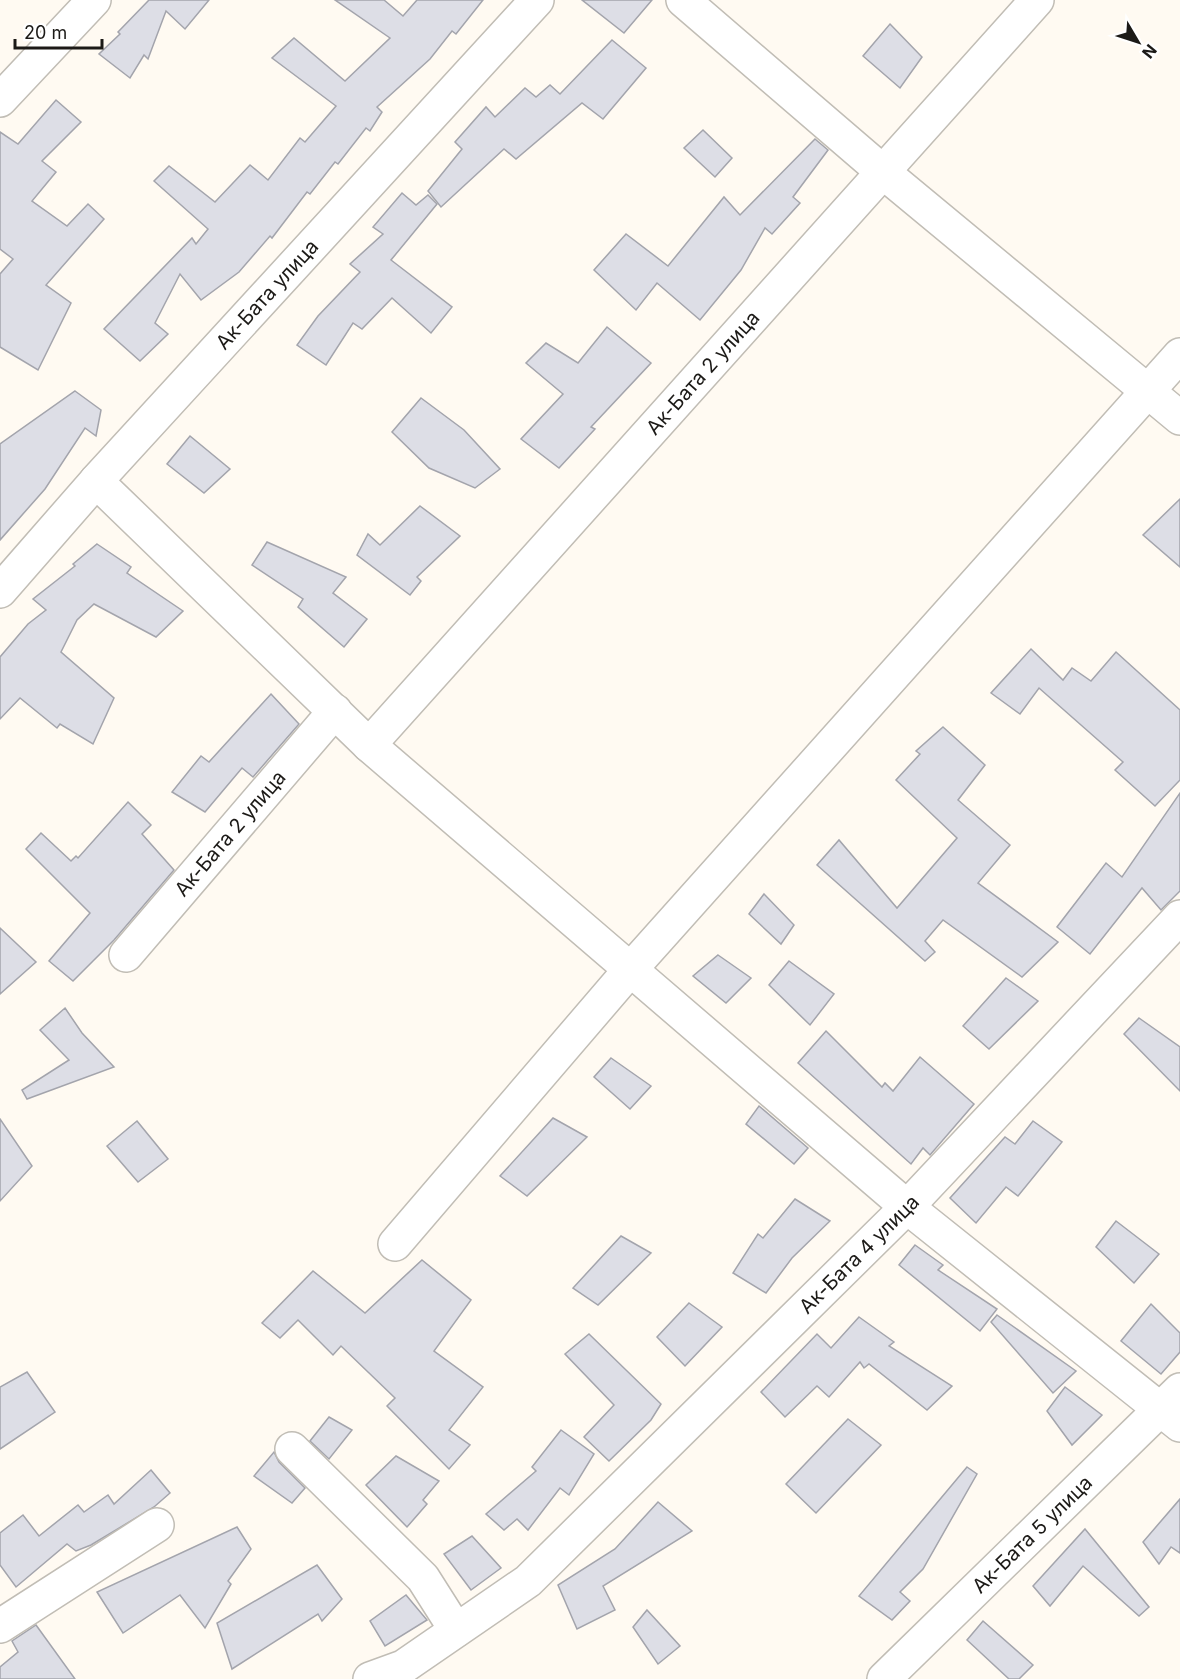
<svg xmlns="http://www.w3.org/2000/svg" width="1180" height="1679" viewBox="0 0 1180 1679" font-family="Inter,sans-serif">
  <style>
    .building { fill: #dddee6; stroke: #a3a4ac; stroke-width: 1.5 }
    .lines { fill: none; stroke-linecap: round; stroke-linejoin: round }
    .minor-casing { stroke: #c1bdb5; stroke-width: 36 }
    .minor { stroke: #fff; stroke-width: 33 }
    .labels { text-anchor: middle; stroke-width: 4.5; stroke-linejoin: round; paint-order: stroke }
    .street-label { font-size: 20px; fill: #1c1a17; stroke: #fff }
  </style>
  <rect width="100%" height="100%" fill="#fffaf2"/>
  <g class="building">
    <polygon points="149,0 209,0 185,29 166,11 148,59 144,55 130,78 99,54 120,34 118,32"/>
    <polygon points="335,0 384,0 403,16 417,0 483,0 456,34 452,31 430,59 377,107 382,112 370,131 366,128 338,164 335,162 310,194 307,192 272,238 270,236 239,272 201,300 180,274 155,323 168,334 140,361 104,329 192,238 196,244 208,229 154,181 169,166 215,202 250,165 268,180 300,138 305,142 336,106 272,58 294,38 345,81 390,38"/>
    <polygon points="582,0 652,0 624,33"/>
    <polygon points="890,24 922,57 900,88 863,56"/>
    <polygon points="612,40 646,68 603,119 582,103 516,159 504,149 441,207 428,191 462,149 455,142 486,107 495,117 525,88 536,97 550,85 560,94"/>
    <polygon points="56,100 81,122 42,161 56,172 32,201 67,226 88,204 104,219 46,285 71,303 38,370 0,347 0,274 13,259 0,249 0,132 18,144"/>
    <polygon points="703,130 732,158 715,177 684,148"/>
    <polygon points="815,139 828,150 793,197 800,203 772,234 765,228 741,270 700,320 657,283 636,310 594,270 626,234 668,266 724,197 740,215"/>
    <polygon points="402,193 416,205 428,195 437,204 391,260 452,307 431,333 392,298 362,329 353,323 326,365 297,345 318,316 360,272 350,264 383,234 373,227"/>
    <polygon points="607,327 651,363 591,427 595,429 559,468 521,439 563,394 526,363 546,343 578,363"/>
    <polygon points="75,391 101,410 96,436 85,428 45,489 0,540 0,444"/>
    <polygon points="421,398 464,430 500,469 475,488 429,468 392,432"/>
    <polygon points="190,436 230,469 204,493 167,464"/>
    <polygon points="1180,499 1180,567 1143,535"/>
    <polygon points="420,506 460,536 417,577 421,581 410,595 357,555 368,534 380,545"/>
    <polygon points="267,542 346,577 333,593 367,619 344,647 298,607 303,599 252,565"/>
    <polygon points="97,544 131,567 127,573 183,611 156,637 94,604 77,620 61,652 114,698 93,744 60,724 57,728 20,698 0,719 0,657 28,624 46,610 33,599 75,566 73,564"/>
    <polygon points="1031,649 1063,680 1072,668 1091,681 1116,652 1180,710 1180,780 1155,806 1115,770 1123,762 1039,688 1020,714 991,693"/>
    <polygon points="271,694 299,724 253,777 242,768 205,812 172,792 201,756 209,762"/>
    <polygon points="943,727 985,765 958,800 1010,845 978,883 1058,942 1022,977 943,920 925,941 935,952 925,961 817,865 839,840 897,908 957,838 896,780 920,754 916,751"/>
    <polygon points="1180,793 1180,891 1161,910 1142,888 1090,954 1057,927 1106,863 1122,877"/>
    <polygon points="128,802 151,825 142,834 174,870 114,940 73,981 49,961 90,913 26,849 41,833 71,861 76,856 78,858"/>
    <polygon points="764,894 794,925 781,944 749,914"/>
    <polygon points="0,928 36,962 0,994"/>
    <polygon points="718,955 751,978 726,1003 693,976"/>
    <polygon points="789,961 834,994 810,1025 769,985"/>
    <polygon points="1006,978 1038,1001 989,1049 963,1026"/>
    <polygon points="65,1008 82,1033 114,1067 27,1099 22,1090 69,1060 40,1030"/>
    <polygon points="1139,1018 1180,1047 1180,1091 1124,1034"/>
    <polygon points="826,1031 882,1087 885,1083 893,1091 920,1057 974,1104 930,1155 923,1148 911,1164 798,1063"/>
    <polygon points="611,1058 651,1086 630,1109 594,1077"/>
    <polygon points="759,1106 808,1148 794,1164 746,1124"/>
    <polygon points="553,1118 587,1137 527,1196 500,1176"/>
    <polygon points="0,1119 32,1166 0,1201"/>
    <polygon points="137,1121 168,1159 138,1182 107,1146"/>
    <polygon points="1033,1121 1062,1142 1018,1196 1006,1187 976,1223 950,1198 1005,1137 1015,1144"/>
    <polygon points="795,1199 830,1221 792,1258 766,1293 733,1273 758,1234 763,1238"/>
    <polygon points="1116,1221 1159,1254 1134,1283 1096,1247"/>
    <polygon points="621,1236 651,1253 598,1305 573,1288"/>
    <polygon points="915,1245 943,1265 938,1270 997,1309 980,1331 899,1265"/>
    <polygon points="422,1260 471,1300 434,1351 483,1387 449,1430 470,1445 449,1469 387,1406 395,1398 341,1346 333,1355 298,1320 280,1338 262,1323 313,1271 365,1313"/>
    <polygon points="689,1303 722,1327 685,1366 657,1337"/>
    <polygon points="1151,1304 1180,1333 1180,1352 1161,1374 1121,1341"/>
    <polygon points="997,1315 1076,1371 1053,1393 991,1322"/>
    <polygon points="859,1317 894,1342 889,1346 952,1386 927,1410 869,1364 864,1368 860,1362 829,1397 817,1386 785,1417 761,1392 817,1334 831,1348"/>
    <polygon points="589,1334 661,1404 651,1420 609,1461 584,1437 614,1405 565,1354"/>
    <polygon points="27,1372 55,1412 0,1449 0,1387"/>
    <polygon points="1065,1387 1102,1415 1072,1445 1047,1411"/>
    <polygon points="329,1417 352,1430 329,1459 310,1441"/>
    <polygon points="848,1419 881,1445 816,1513 786,1484"/>
    <polygon points="561,1430 594,1454 569,1495 560,1488 528,1530 517,1519 504,1530 486,1514 536,1471 532,1467"/>
    <polygon points="274,1452 279,1462 305,1488 292,1503 254,1476"/>
    <polygon points="396,1456 439,1481 423,1500 427,1504 407,1527 366,1485"/>
    <polygon points="967,1467 977,1474 923,1569 900,1592 910,1601 892,1620 859,1596"/>
    <polygon points="151,1470 170,1493 154,1507 91,1545 76,1551 67,1544 16,1587 0,1565 0,1533 23,1515 39,1536 78,1505 84,1512 108,1495 114,1504"/>
    <polygon points="1180,1499 1180,1553 1171,1547 1159,1564 1143,1542"/>
    <polygon points="658,1502 692,1531 603,1586 615,1610 577,1629 558,1585 615,1549"/>
    <polygon points="237,1527 251,1549 228,1581 231,1584 205,1628 180,1595 123,1633 97,1592"/>
    <polygon points="1085,1529 1149,1607 1139,1616 1083,1566 1050,1606 1033,1586"/>
    <polygon points="472,1536 501,1568 471,1590 444,1554"/>
    <polygon points="317,1565 342,1599 322,1621 318,1614 232,1669 217,1623"/>
    <polygon points="406,1595 427,1620 385,1646 370,1621"/>
    <polygon points="647,1610 680,1646 658,1664 633,1627"/>
    <polygon points="983,1621 1033,1665 1019,1679 1009,1679 967,1640"/>
    <polygon points="36,1625 75,1679 0,1679 0,1667 18,1652 12,1641"/>
  </g>
  <g class="lines">
    <defs>
      <g id="minor">
        <polyline points="683,0 883,172 1180,418"/>
        <polyline points="0,100 94,0"/>
        <polyline points="96,481 369,745 907,1207 1180,1425"/>
        <path id="s1" d="M0,591L96,481L537,0"/>
        <path id="s2" d="M369,745L1037,0"/>
        <path id="s3" d="M126,955L335,711"/>
        <polyline points="395,1244 629,971 1180,355"/>
        <polyline points="292,1449 423,1578 456,1630"/>
        <polyline points="0,1626 157,1525"/>
        <path id="s4" d="M370,1679L403,1667L528,1581L907,1207L1180,917"/>
        <path id="s5" d="M884,1679L1180,1390"/>
      </g>
    </defs>
    <use href="#minor" class="minor-casing"/>
    <use href="#minor" class="minor"/>
  </g>
  <g class="labels">
    <g class="street-label">
      <text dy="7" stroke="none"><textPath href="#s1" startOffset="399">Ак-Бата улица</textPath></text>
      <text dy="7" stroke="none"><textPath href="#s2" startOffset="500">Ак-Бата 2 улица</textPath></text>
      <text dy="7" stroke="none"><textPath href="#s3" startOffset="160">Ак-Бата 2 улица</textPath></text>
      <text dy="7" stroke="none"><textPath href="#s4" startOffset="652">Ак-Бата 4 улица</textPath></text>
      <text dy="7" stroke="none"><textPath href="#s5" startOffset="207">Ак-Бата 5 улица</textPath></text>
    </g>
  </g>
  <g transform="translate(1138 42) rotate(129)" stroke="#ffffff" stroke-width="4.5" paint-order="stroke">
  <path d="M0-4.5L10 22L0 15L-10 22Z" fill="#1c1a17"/>
  <text y="-9" font-size="16" font-weight="bold" text-anchor="middle" fill="#1c1a17">N</text>
  </g>
  <path d="M15 39v9h87v-9" fill="none" stroke="#1c1a17" stroke-width="3"/>
  <text x="24" y="39" font-size="18" fill="#1c1a17" stroke="#ffffff" stroke-width="4.5" paint-order="stroke">20 m</text>
</svg>
